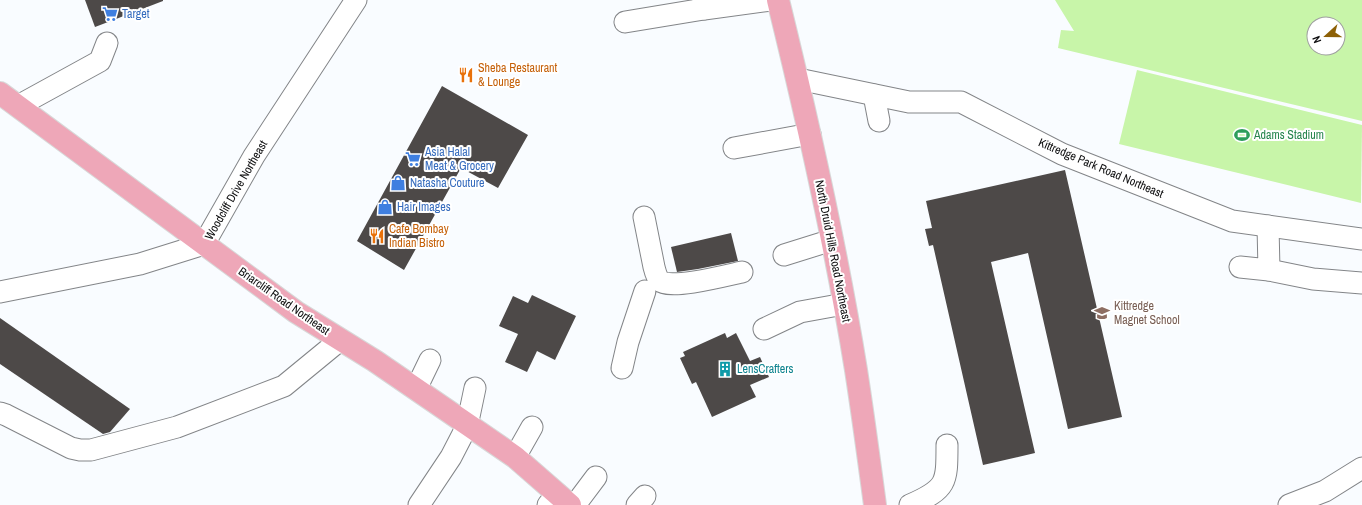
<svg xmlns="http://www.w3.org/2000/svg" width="1362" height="505" viewBox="0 0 1362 505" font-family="'Archivo Narrow',sans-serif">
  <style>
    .green { fill: #c8f5a9; fill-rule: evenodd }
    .building { fill: #4d4948 }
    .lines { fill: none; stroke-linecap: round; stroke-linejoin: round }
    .minor-casing { stroke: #838588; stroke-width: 23 }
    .major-casing { stroke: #d8d8d8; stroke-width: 24 }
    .minor { stroke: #fff; stroke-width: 21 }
    .major { stroke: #eea7b8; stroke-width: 22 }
    .labels { text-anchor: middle; stroke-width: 4; stroke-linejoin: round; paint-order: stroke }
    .shop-label { font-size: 12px; fill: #366cbe; stroke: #fff; text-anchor: start }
    .food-label { font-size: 12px; fill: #c56008; stroke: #fff; text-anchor: start }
    .leisure-label { font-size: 12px; fill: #27864d; stroke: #fff; text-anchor: start }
    .street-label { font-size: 12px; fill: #0d0d0e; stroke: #fff }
    .education-label { font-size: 12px; fill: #785e54; stroke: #fff; text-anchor: start }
    .culture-label { font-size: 12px; fill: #0d838f; stroke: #fff; text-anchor: start }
  </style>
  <rect width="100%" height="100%" fill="#f9fcff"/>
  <g class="green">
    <path d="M1055,0H1362V121L1058,48L1061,30L1074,31ZM1314,24H1338V48H1314Z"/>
    <polygon points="1137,70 1362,125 1361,203 1119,144"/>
  </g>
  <g class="building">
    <polygon points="85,0 163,0 163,1 95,27"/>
    <polygon points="442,86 528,135 498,188 461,168 404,270 357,241"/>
    <polygon points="1065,170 1122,417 1068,429 1028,253 991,262 1035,453 983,465 933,245 929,246 925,229 932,228 926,201"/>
    <polygon points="731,233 738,261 698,269 677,272 671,247"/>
    <polygon points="532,295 576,316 555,360 537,351 527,372 505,362 518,334 499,326 513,296 528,303"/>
    <polygon points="0,318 130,409 110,432 103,434 0,364"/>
    <polygon points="725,333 727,338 736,333 750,361 760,357 769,377 750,385 756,397 712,417 696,382 692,384 680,358 685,356 683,352"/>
  </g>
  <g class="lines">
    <defs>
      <g id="minor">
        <polyline points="703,0 704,9 771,0"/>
        <polyline points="625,22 704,9"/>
        <polyline points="798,79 909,102 961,102 1062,154 1232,221 1362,239"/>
        <polyline points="874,95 879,121"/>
        <polyline points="18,106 100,61 107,43"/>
        <polyline points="734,148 810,134"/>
        <path d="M644,217L654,267C655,271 657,278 660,281C670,290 728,275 742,272"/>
        <polyline points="784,255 832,240"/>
        <polyline points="1240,267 1269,270 1268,226"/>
        <polyline points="1269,270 1313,279 1362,283"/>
        <polyline points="0,292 140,264 204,244 254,156 356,0"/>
        <polyline points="764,329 800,312 844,304"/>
        <polyline points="622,368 628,342 645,291"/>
        <polyline points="416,389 430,360"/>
        <polyline points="0,413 6,415 71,448 80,450 91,450 177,427 284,386 340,340"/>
        <polyline points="515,457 532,427"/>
        <polyline points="419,505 451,457 467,426 475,388"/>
        <polyline points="548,505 557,494"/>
        <polyline points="575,505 596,477"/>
        <polyline points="637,505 645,496"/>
        <path d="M910,505C947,489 947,483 947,445"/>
        <polyline points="1289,505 1325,491 1362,468"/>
      </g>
      <g id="major">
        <path d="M778,0C808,122 836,246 856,370C863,415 869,460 875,505"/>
        <polyline points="0,93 296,312 375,361 515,457 570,505"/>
      </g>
    </defs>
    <use href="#minor" class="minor-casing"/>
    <use href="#major" class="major-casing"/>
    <use href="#minor" class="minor"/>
    <use href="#major" class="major"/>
  </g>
  <defs>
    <symbol id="supermarket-bare" viewBox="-9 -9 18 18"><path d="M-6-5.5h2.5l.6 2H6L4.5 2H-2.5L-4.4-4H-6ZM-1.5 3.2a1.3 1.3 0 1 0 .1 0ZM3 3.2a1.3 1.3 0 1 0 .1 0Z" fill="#3f7fe0" stroke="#fff" stroke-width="2.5" paint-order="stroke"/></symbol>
    <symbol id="restaurant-bare" viewBox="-9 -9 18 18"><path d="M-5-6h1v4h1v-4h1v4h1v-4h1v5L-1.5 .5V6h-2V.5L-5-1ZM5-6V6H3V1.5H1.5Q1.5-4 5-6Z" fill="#e8710a" stroke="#fff" stroke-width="2.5" paint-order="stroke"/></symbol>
    <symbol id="stadium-bare" viewBox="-9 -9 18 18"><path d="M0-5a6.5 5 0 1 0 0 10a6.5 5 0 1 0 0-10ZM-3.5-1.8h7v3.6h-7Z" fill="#2e9e5b" stroke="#fff" stroke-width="2.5" paint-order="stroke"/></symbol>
    <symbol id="shop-bare" viewBox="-9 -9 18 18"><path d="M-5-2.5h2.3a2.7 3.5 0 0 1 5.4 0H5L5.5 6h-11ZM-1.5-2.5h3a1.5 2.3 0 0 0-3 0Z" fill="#3f7fe0" stroke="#fff" stroke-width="2.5" paint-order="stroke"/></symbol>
    <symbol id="school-bare" viewBox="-9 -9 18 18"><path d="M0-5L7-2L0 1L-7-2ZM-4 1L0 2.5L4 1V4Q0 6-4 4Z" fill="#8d6e63" stroke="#fff" stroke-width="2.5" paint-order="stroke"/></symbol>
    <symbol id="building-bare" viewBox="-9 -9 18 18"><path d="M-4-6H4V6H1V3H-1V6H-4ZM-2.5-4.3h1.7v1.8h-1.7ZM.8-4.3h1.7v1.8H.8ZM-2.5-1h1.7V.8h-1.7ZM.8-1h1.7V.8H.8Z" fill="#0f9aa8" stroke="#fff" stroke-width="2.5" paint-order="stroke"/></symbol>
  </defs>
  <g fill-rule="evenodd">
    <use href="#supermarket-bare" x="99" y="3" width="22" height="22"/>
    <use href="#restaurant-bare" x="455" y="64" width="22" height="22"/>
    <use href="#stadium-bare" x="1231" y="124" width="22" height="22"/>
    <use href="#supermarket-bare" x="402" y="148" width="22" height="22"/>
    <use href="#shop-bare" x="387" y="172" width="22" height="22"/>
    <use href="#shop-bare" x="374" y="196" width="22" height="22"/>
    <use href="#restaurant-bare" x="366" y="225" width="22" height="22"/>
    <use href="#school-bare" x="1091" y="302" width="22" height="22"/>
    <use href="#building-bare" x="714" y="358" width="22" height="22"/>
  </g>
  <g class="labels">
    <g class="shop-label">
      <text x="122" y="18">Target</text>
      <text x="425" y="156">Asia Halal<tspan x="425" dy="14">Meat &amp; Grocery</tspan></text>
      <text x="410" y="187">Natasha Couture</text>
      <text x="397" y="211">Hair Images</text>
    </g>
    <g class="food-label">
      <text x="478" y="72">Sheba Restaurant<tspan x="478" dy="14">&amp; Lounge</tspan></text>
      <text x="389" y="233">Cafe Bombay<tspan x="389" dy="14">Indian Bistro</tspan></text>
    </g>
    <g class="leisure-label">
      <text x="1254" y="139">Adams Stadium</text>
    </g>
    <g class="street-label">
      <text transform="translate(1101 168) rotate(23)" y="4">Kittredge Park Road Northeast</text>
      <text transform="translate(236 190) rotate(-60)" y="4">Woodcliff Drive Northeast</text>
      <text transform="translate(833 251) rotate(79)" y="4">North Druid Hills Road Northeast</text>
      <text transform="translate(284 301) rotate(35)" y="4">Briarcliff Road Northeast</text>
    </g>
    <g class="education-label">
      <text x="1114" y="310">Kittredge<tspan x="1114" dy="14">Magnet School</tspan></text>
    </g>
    <g class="culture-label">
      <text x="737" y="373">LensCrafters</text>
    </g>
  </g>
  <g transform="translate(1326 36) rotate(249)"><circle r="19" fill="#ffffff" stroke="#9e9e9f"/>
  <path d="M0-3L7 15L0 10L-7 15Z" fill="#8d6006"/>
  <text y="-6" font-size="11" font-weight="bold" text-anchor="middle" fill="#0d0d0e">N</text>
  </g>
</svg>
